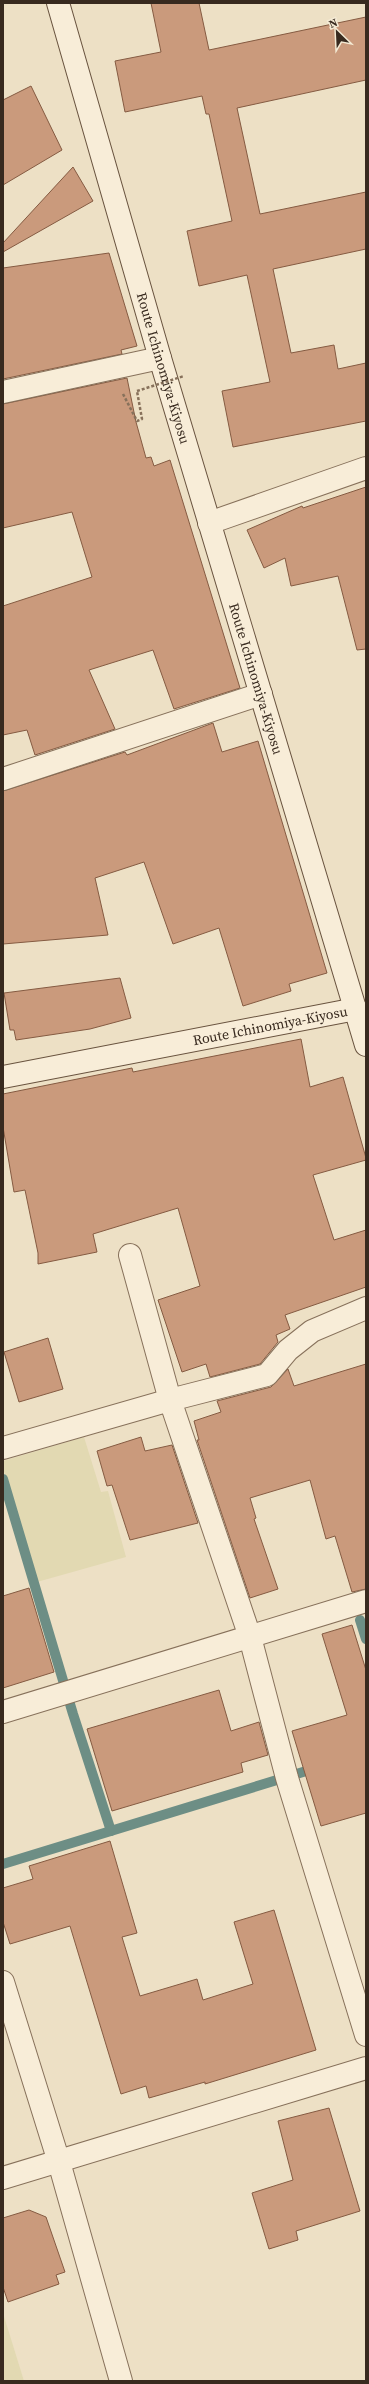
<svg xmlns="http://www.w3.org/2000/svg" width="369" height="2384" viewBox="0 0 369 2384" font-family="'Source Serif 4',serif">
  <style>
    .farmland { fill: #e2d9b2 }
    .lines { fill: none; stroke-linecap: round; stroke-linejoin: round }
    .stream { stroke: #6d8e85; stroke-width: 10 }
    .building { fill: #ca9a7c; stroke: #855b42 }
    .minor-casing { stroke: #87715b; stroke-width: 24 }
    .secondary-casing { stroke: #69533f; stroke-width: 24 }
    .path { stroke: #87715b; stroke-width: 2.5; stroke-dasharray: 3 2; stroke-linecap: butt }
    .minor { stroke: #f8edd8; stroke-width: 22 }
    .secondary { stroke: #f8edd8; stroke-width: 22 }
    .path-bridge { stroke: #87715b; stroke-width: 2.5; stroke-dasharray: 3 2; stroke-linecap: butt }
    .labels { text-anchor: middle; stroke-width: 4; stroke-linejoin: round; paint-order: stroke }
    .street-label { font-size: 14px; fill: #382a1f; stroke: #f4ead4 }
  </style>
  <rect width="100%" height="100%" fill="#ede0c5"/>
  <g class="farmland">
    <polygon points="84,1437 101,1492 108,1491 126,1557 37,1582 3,1468 3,1461"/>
    <polygon points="3,2313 24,2381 3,2381"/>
  </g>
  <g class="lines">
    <g class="stream">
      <polyline points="3,1479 73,1714 111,1831"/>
      <polyline points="360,1620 366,1639"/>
      <polyline points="3,1864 316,1768"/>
    </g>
  </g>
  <g class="building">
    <polygon points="151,3 199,3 209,50 366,17 366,80 237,108 260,214 366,192 366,249 273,269 291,353 334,345 338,369 366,363 366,421 233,447 222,391 270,382 247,275 199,286 187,231 232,221 209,114 206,114 202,96 125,112 115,61 161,52"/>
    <polygon points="31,86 62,150 3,185 3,100"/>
    <polygon points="73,167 93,201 3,252 3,243"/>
    <polygon points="109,253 137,346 121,350 122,354 3,379 3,268"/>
    <polygon points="127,378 136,422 146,458 151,457 154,466 170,460 240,688 174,709 153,650 89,670 115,729 35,755 27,730 3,735 3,606 92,577 72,512 3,528 3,404"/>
    <polygon points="366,487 366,649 357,650 338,576 291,586 285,558 264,568 247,530 302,506 303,508"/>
    <polygon points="213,723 222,752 258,741 327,973 289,984 291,991 243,1006 219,928 173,944 144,862 95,878 108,935 3,944 3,791 125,752 127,755"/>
    <polygon points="120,978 131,1018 90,1029 16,1040 14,1030 10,1030 4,993"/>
    <polygon points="301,1039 310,1087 343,1077 366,1158 366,1160 313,1175 334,1240 366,1230 366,1287 285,1315 290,1329 276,1335 278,1342 260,1364 210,1377 206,1364 182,1372 158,1300 200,1286 178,1208 93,1234 97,1252 38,1264 38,1253 25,1190 14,1192 3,1127 3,1094 132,1068 133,1072"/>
    <polygon points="48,1338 63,1389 19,1402 4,1352"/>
    <polygon points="366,1364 366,1589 352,1592 335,1536 326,1539 310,1480 250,1498 256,1518 254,1519 278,1589 250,1598 197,1440 199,1440 194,1421 221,1412 217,1401 271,1387 288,1369 294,1386"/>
    <polygon points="141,1437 145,1451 172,1445 198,1523 130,1540 112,1485 107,1486 97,1451"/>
    <polygon points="29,1588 54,1672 3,1688 3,1596"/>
    <polygon points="352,1625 366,1670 366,1813 321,1826 292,1731 347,1715 322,1634"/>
    <polygon points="219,1690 231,1731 259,1722 268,1755 241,1763 243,1772 112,1811 87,1729"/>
    <polygon points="110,1841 137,1933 122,1937 140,1996 197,1979 203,2000 253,1984 234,1922 274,1910 316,2050 205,2084 205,2082 149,2098 146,2086 121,2094 70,1926 10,1944 3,1922 3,1888 33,1879 29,1866"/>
    <polygon points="329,2108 360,2211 296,2231 298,2240 269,2249 252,2193 293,2180 278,2121"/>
    <polygon points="29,2210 46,2217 65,2272 56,2275 59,2284 8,2302 3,2287 3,2218"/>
  </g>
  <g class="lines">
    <defs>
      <g id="minor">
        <polyline points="3,392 160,358"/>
        <polyline points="209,523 366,468"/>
        <polyline points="3,779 261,694"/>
        <polyline points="130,1255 170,1400 250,1637 287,1778 366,2035"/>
        <polyline points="3,1448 170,1400 267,1375 288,1350 312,1331 366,1308"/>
        <polyline points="3,1712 366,1601"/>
        <polyline points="3,1982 59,2162 121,2381"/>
        <polyline points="3,2178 366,2068"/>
      </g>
      <g id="secondary">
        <path id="s1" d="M58,3L160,358L366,1045"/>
        <path id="s2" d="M3,1077L356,1009"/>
      </g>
    </defs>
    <use href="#minor" class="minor-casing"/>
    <use href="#secondary" class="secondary-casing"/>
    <polyline class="path" points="123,394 137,421 142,419 137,391"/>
    <use href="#minor" class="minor"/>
    <use href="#secondary" class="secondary"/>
    <polyline class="path-bridge" points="137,391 184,376"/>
  </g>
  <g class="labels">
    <g class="street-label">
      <text dy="5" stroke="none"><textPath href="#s1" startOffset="380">Route Ichinomiya-Kiyosu</textPath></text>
      <text dy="5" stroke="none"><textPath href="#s1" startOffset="704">Route Ichinomiya-Kiyosu</textPath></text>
      <text dy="5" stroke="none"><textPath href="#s2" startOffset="272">Route Ichinomiya-Kiyosu</textPath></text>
    </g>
  </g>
  <rect width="369" height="2384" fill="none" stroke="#382a1f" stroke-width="8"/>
  <g transform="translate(337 32) rotate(336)" stroke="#f4ead4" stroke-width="3" paint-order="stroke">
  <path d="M0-3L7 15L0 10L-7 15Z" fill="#382a1f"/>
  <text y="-6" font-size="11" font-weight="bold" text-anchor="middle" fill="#382a1f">N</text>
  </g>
</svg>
